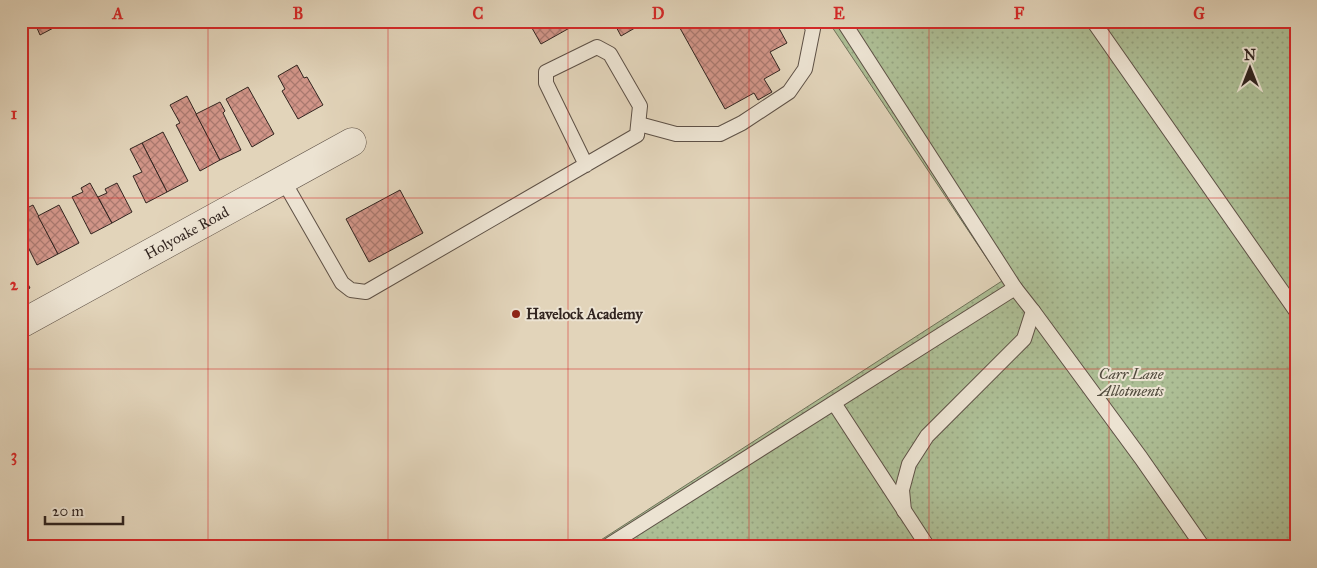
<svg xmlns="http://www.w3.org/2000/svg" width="1317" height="568" viewBox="0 0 1317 568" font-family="'IM FELL Great Primer',serif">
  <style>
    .park { fill: url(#park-dots); stroke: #70725a }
    .building { fill: url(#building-cross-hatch); stroke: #322520 }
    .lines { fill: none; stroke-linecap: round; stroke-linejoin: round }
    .lane-casing { stroke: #5e5146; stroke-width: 16 }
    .street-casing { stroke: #5e5146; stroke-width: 29 }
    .lane { stroke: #ece3d2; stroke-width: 14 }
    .street { stroke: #ece3d2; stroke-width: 28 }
    .grid { fill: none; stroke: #d62828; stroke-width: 1; stroke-opacity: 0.55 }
    .poi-dot { fill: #8f2418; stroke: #ece3d2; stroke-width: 2 }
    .labels { text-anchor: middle; stroke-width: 4; stroke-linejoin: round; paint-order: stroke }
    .street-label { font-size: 15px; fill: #322520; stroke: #ece3d2 }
    .poi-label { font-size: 15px; font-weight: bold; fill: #322520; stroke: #ece3d2; text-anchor: start }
    .park-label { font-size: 15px; font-style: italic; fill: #514b3d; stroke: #ece3d2 }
    .neatline { fill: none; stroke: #d62828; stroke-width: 2 }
    .grid-label { font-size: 16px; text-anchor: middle; font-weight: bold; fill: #d62828 }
  </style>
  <defs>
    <pattern id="park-dots" width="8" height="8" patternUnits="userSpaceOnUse" patternTransform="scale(1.25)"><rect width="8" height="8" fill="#adbe95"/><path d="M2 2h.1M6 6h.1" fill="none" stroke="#95a380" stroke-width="1.8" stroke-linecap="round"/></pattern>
    <pattern id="building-cross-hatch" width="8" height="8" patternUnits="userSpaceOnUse" patternTransform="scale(1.25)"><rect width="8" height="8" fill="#d19588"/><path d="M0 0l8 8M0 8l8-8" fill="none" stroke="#aa796f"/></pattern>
  </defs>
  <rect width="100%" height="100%" fill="#e2d4ba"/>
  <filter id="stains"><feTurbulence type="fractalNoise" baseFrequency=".004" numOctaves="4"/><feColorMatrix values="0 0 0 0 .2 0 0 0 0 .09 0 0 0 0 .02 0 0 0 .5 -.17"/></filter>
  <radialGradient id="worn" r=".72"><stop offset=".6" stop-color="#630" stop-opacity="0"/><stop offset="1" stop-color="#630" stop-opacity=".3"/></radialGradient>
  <polygon class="park" points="828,21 1296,21 1296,547 590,547 1002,281"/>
  <g class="building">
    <polygon points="34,21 60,21 61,24 40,35"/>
    <polygon points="528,21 582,21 541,44"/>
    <polygon points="613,21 647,21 621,36"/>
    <polygon points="676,21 775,21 787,43 770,52 780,70 764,79 772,92 758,100 754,93 725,109"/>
    <polygon points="297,65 304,78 307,77 323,105 298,119 282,91 285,89 278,76"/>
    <polygon points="248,87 274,134 252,147 226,99"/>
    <polygon points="187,96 220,160 200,171 176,125 180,123 170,105"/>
    <polygon points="220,102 225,111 223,113 241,150 220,160 196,114"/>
    <polygon points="163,132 188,181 167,192 142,143"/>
    <polygon points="142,143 167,192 146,203 133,176 142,172 130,149"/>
    <polygon points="90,183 112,223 91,234 72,197 83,192 81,188"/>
    <polygon points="117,183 132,212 112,223 98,197 107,193 105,189"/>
    <polygon points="400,190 423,233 369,262 346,219"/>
    <polygon points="33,205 58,254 37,265 21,233 21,211"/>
    <polygon points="59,205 79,243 58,254 38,216"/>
    <polygon points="21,271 30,288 22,292 21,290"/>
  </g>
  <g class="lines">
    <defs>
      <g id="lane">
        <polyline points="843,21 1015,288 1033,311 1024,339 927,436 909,464 902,490 904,511"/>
        <polyline points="1093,21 1296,311"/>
        <polyline points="639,124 676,134 720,134 742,123 789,92 805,69 813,29 809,21"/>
        <polyline points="283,180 342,283 351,290 366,292 637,135 640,106 610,54 597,47 546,72 546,83 586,165"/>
        <polyline points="1033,311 1141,458 1203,547"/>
        <polyline points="834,403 928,547"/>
        <polyline points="606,547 1015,288"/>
      </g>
      <g id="street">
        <path id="s1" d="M21,324L352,142"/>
      </g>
    </defs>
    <use href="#lane" class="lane-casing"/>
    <use href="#street" class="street-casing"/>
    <use href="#lane" class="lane"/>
    <use href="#street" class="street"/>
  </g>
  <path class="grid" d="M208,21V547M388,21V547M568,21V547M749,21V547M929,21V547M1109,21V547M21,198H1296M21,369H1296"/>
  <circle class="poi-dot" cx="516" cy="314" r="5"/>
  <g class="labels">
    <g class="street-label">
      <text dy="5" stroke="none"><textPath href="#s1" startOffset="189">Holyoake Road</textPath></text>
    </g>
    <g class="poi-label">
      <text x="526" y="319">Havelock Academy</text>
    </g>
    <g class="park-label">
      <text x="1131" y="379">Carr Lane<tspan x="1131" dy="17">Allotments</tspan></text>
    </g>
  </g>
  <rect width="1317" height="568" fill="none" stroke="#e2d4ba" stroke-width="55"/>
  <g transform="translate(1250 68)" stroke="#ece3d2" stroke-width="4" paint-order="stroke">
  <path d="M0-4L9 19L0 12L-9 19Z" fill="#322520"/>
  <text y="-8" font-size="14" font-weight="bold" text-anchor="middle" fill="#322520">N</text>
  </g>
  <path d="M45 516v8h78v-8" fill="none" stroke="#322520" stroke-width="2.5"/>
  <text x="52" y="516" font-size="15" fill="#322520" stroke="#ece3d2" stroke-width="4" paint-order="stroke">20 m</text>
  <rect x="28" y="28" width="1262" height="512" class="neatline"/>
  <g class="grid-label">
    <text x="118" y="19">A</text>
    <text x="298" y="19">B</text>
    <text x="478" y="19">C</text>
    <text x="658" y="19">D</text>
    <text x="839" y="19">E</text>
    <text x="1019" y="19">F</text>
    <text x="1199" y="19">G</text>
    <text x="14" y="119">1</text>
    <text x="14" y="290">2</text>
    <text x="14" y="461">3</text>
  </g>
  <rect width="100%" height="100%" filter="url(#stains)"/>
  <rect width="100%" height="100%" fill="url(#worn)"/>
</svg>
